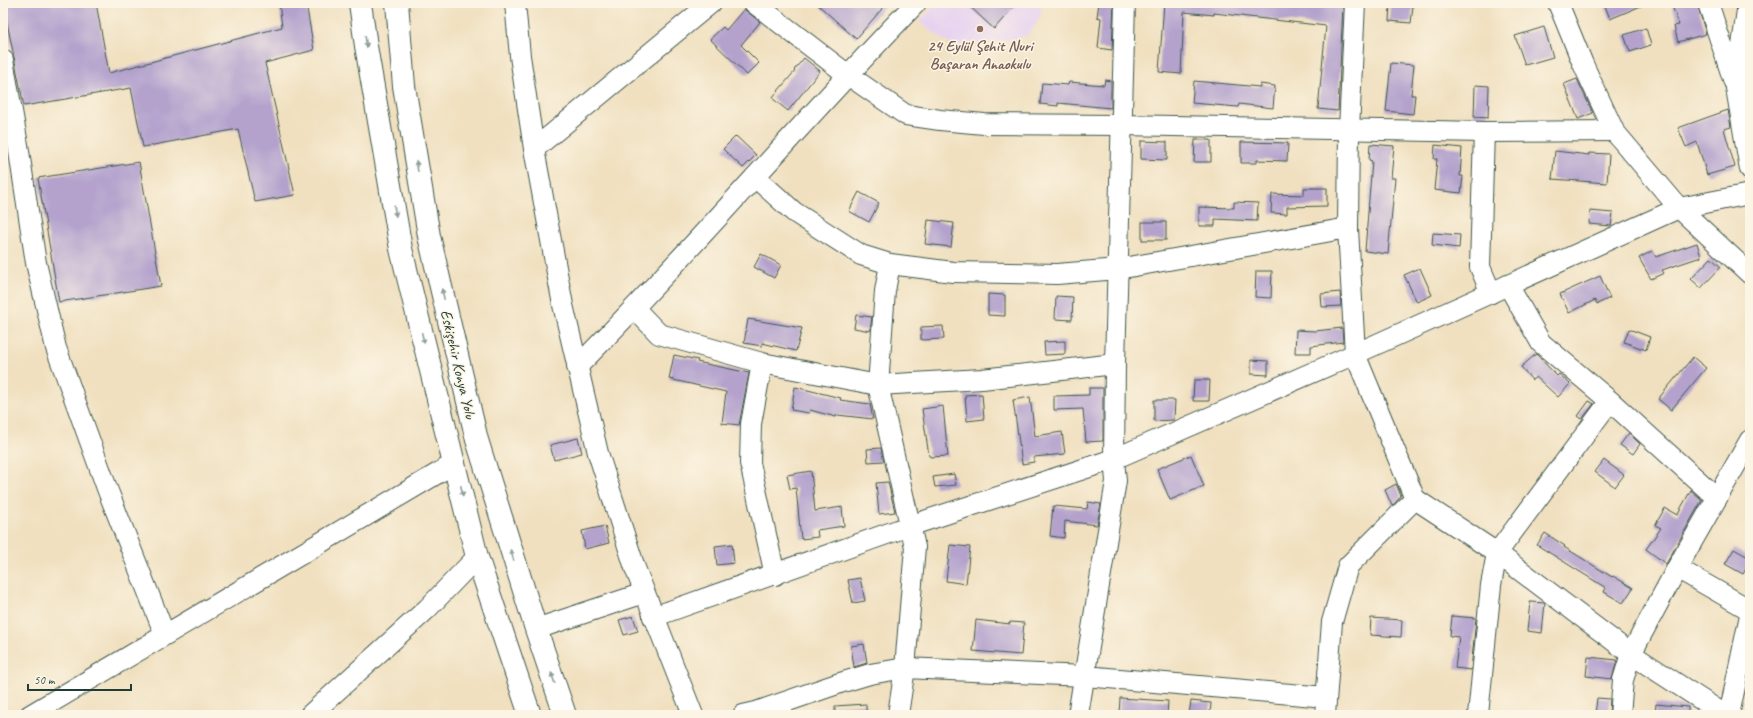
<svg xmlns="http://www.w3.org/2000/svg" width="1753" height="718" viewBox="0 0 1753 718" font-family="Caveat,sans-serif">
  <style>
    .built { fill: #e6d2f0 }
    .building { fill: #b4a2cd }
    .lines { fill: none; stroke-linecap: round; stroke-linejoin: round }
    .minor-casing { stroke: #3e5549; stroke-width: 22 }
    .highway-casing { stroke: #3e5549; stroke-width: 24 }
    .minor { stroke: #fff; stroke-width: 20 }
    .highway { stroke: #fff; stroke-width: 22 }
    .oneway { fill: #8f9e9a }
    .education-dot { fill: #8d6e63; stroke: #fcf5e5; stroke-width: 1.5 }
    .labels { text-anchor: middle; stroke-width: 3; stroke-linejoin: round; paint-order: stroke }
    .education-label { font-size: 16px; font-weight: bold; fill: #785e54; stroke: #fcf5e5 }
    .street-label { font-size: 16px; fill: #1f3d34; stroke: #fcf5e5 }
  </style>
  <rect width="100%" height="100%" fill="#fcf5e5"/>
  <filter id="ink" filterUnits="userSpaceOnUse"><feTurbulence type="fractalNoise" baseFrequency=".025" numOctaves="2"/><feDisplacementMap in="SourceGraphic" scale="8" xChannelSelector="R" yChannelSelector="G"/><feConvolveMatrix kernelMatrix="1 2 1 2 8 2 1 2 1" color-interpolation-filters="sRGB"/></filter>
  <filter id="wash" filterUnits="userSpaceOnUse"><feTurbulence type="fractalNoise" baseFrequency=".012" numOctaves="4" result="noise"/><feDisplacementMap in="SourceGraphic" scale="16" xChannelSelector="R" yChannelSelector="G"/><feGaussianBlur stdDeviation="0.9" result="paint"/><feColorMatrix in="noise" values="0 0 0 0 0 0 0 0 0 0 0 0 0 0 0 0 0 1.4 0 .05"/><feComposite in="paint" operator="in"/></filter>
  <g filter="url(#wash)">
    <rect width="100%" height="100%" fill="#f0e0c0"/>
    <polygon class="built" points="937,3 1042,3 1040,18 1027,36 957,49 919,22"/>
    <g id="blocks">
      <g class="building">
        <polygon points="3,3 96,3 109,73 282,27 279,3 306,3 314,50 265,63 295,195 255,202 238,129 143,147 131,88 24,106"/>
        <polygon points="816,3 887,3 856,39"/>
        <polygon points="966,3 1017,3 994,29"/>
        <polygon points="1099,3 1114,3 1112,50 1098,48 1101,18 1097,17"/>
        <polygon points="1164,3 1343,4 1338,111 1318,109 1326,26 1214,13 1214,15 1184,12 1181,74 1159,72"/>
        <polygon points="1604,3 1648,3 1610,19"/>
        <polygon points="1671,3 1697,3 1706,34 1678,42 1674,26 1679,25"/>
        <polygon points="1390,4 1413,6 1411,23 1389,21"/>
        <polygon points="744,9 760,22 741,45 759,63 747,75 710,39 723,27 726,30"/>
        <polygon points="1544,27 1553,57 1525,65 1515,36"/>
        <polygon points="1646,28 1651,45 1630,52 1624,35"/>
        <polygon points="804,58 820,71 788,111 772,98 795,71 794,70"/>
        <polygon points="1391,63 1414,65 1411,95 1415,95 1413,114 1386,111"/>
        <polygon points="1577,79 1593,113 1578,119 1564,84"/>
        <polygon points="1105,80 1111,81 1111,108 1058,103 1058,106 1040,104 1042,83 1068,85 1069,82 1104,85"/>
        <polygon points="1194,81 1260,87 1260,84 1275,86 1273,108 1239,104 1238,107 1192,103"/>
        <polygon points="1475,85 1489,86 1488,118 1474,117"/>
        <polygon points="1728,110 1731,127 1724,129 1735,167 1707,175 1697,142 1686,147 1678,128"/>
        <polygon points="736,136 756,155 743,168 723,149"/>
        <polygon points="1195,140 1211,140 1211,162 1194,162"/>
        <polygon points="1141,141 1167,142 1167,160 1141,159"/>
        <polygon points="1241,142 1288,143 1287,161 1257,160 1257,163 1241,163"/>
        <polygon points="1370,144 1394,146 1391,178 1395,178 1388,254 1365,251 1372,161 1369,160"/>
        <polygon points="1435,145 1462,148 1460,176 1463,176 1461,193 1434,190 1437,159 1434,159"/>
        <polygon points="1555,151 1589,155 1589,153 1609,154 1607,183 1552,179"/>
        <polygon points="139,162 161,286 59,302 38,178"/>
        <polygon points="1304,188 1327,188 1327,206 1287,207 1287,214 1271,213 1272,194 1304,195"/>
        <polygon points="859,192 879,203 869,222 849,211"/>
        <polygon points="1234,202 1258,203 1257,221 1215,219 1215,226 1199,226 1199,207 1234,208"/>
        <polygon points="1590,211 1613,213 1611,226 1589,224"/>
        <polygon points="928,220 954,223 951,247 925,244"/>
        <rect x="1142" y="222" width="24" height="18"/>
        <polygon points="1433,233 1460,235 1459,248 1432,245"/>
        <polygon points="1697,243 1701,257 1662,270 1664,273 1651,279 1639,258 1652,251 1656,257"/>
        <polygon points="761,254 781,265 774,278 754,267"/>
        <polygon points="1711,258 1721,267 1701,288 1691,279"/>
        <polygon points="1420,268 1432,295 1417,302 1404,275"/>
        <polygon points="1256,271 1272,271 1271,298 1255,297"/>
        <polygon points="1600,276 1610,298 1597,304 1595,300 1569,313 1560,294"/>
        <polygon points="1340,292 1341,306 1322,307 1321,294"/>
        <polygon points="988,294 1005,295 1005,316 988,315"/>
        <polygon points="1056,296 1073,297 1072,320 1055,319"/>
        <polygon points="856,315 872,317 870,331 854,328"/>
        <polygon points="748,319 802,328 796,351 762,343 762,346 744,343"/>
        <polygon points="943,326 944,339 921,340 921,327"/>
        <polygon points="1342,328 1343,342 1311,346 1311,353 1295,353 1296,330 1315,331"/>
        <polygon points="1629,329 1650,337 1646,350 1624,342"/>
        <polygon points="1065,341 1065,354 1045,355 1044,342"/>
        <polygon points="1536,354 1557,376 1559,374 1570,384 1558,397 1536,377 1532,380 1521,367"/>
        <polygon points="674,355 698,360 697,362 749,373 739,425 722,423 726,392 669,379"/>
        <polygon points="1693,357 1706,368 1671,410 1658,399"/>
        <polygon points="1251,360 1268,361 1268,375 1251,374"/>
        <polygon points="1194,380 1210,380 1209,401 1193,401"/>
        <polygon points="795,387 841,398 840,400 870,404 873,419 837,415 836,417 810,410 809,413 791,410"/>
        <polygon points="1089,388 1103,388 1103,441 1086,442 1083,409 1054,410 1054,396 1089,395"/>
        <polygon points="982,394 984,419 967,421 965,395"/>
        <polygon points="1030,397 1035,436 1062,432 1065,454 1034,457 1034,462 1022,464 1013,400"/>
        <polygon points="1154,400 1175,400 1174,420 1154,421"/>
        <polygon points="1589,401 1594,404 1582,419 1578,416"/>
        <polygon points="943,406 948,456 931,457 929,456 922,409"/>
        <polygon points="1629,433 1640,444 1633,454 1620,445"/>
        <polygon points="578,438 582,453 554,460 550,445"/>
        <polygon points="881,448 884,461 868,462 867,449"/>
        <polygon points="1191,455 1204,486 1170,500 1157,469"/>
        <polygon points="1604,460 1624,475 1615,487 1595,472"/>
        <polygon points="811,471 815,511 842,507 844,526 817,530 818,537 801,539 796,488 790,489 787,475"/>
        <polygon points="954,474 956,485 935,487 933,477"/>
        <polygon points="888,482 895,512 879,514 876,483"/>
        <polygon points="1396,484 1401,496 1392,506 1385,490"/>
        <polygon points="1691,490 1702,500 1666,564 1646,549 1661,528 1655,525 1665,508 1677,515"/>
        <polygon points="1088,502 1101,504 1097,525 1065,521 1064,538 1050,536 1053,506 1087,509"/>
        <polygon points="605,526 609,543 585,549 582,531"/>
        <polygon points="1545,533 1565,546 1564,547 1612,577 1613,576 1633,588 1623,603 1604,592 1606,588 1537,545"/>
        <polygon points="732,544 734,563 717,565 715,546"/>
        <polygon points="950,545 970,547 966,584 946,581"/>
        <polygon points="1734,549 1750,558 1750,562 1743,574 1725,564"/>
        <polygon points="860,578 865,601 853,603 848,580"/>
        <polygon points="1530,602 1545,603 1542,633 1527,631"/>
        <polygon points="633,616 638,631 624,635 619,620"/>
        <polygon points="1452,616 1476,618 1471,670 1455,668 1459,637 1450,636"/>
        <polygon points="1371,618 1402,620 1401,637 1370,635"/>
        <polygon points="976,620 1010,624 1010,622 1024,623 1021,655 973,651"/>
        <polygon points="864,644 867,663 854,667 851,646"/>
        <polygon points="1588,657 1617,660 1612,679 1586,676"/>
        <polygon points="1120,698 1168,701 1167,715 1119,715"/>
        <polygon points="1597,698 1610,699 1609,715 1595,715"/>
        <polygon points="1191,701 1211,703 1210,715 1189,715"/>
        <polygon points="866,704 866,715 835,715 835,706"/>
        <polygon points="1656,704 1688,707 1688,715 1655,715"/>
      </g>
    </g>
  </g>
  <g filter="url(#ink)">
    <use href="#blocks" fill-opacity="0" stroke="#3e5549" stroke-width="1"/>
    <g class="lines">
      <defs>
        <g id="minor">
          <polyline points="515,3 520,56 534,149 563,305 598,453 635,568 693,715"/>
          <polyline points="754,3 848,75 906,115 940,120 984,124 1121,125 1484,132 1614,131"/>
          <polyline points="1355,3 1349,130 1348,228 1355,354 1415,499 1497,553 1631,654 1725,715"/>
          <polyline points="1558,3 1583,64 1614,131 1679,208 1750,274"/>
          <polyline points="1708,3 1734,82"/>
          <polyline points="1748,3 1736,88 1750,169"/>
          <polyline points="3,60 18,145 36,263 56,348 108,491 165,635"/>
          <polyline points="1484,132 1480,267 1491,293"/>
          <polyline points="534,149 711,3"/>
          <polyline points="755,177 794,212 861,255 890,264 953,272 1057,274 1118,269 1348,228"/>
          <polyline points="890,264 885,291 878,385 915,547 905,668 898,715"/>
          <polyline points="1508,285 1541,343 1610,401 1717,498"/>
          <polyline points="635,309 659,334 762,363 878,385 982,379 1115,364"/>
          <polyline points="762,363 751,424 750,463 775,575"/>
          <path d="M577,367C694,249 801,122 916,3"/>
          <polyline points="1677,568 1750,610"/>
          <polyline points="653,617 909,526 1114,459 1355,354 1679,208 1750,194"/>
          <polyline points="536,629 644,593"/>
          <polyline points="30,715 455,463"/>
          <polyline points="310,715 427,609 477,557"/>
          <polyline points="743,715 756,712 840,683 870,674 905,668 1085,676 1326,697"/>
          <polyline points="1078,715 1116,481 1114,459 1115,364 1125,3"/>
          <polyline points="1325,715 1332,622 1348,566 1415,499"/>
          <polyline points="1478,715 1491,585 1497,553 1610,401"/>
          <polyline points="1620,715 1623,680 1631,654 1677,568 1750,440"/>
          <polyline points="1729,715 1750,615"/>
        </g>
        <g id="highway">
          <polyline points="360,3 366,46 401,249 477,557 530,715"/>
          <polyline points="397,3 404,86 429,236 477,440 536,629 565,715"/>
        </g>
      </defs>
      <use href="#minor" class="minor-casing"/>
      <use href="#highway" class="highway-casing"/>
      <use href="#minor" class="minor"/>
      <use href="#highway" class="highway"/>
    </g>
    <defs><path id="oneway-solid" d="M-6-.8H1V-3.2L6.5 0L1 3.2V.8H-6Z"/></defs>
    <g class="oneway">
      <use href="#oneway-solid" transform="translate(366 42) rotate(82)"/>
      <use href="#oneway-solid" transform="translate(417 166) rotate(-100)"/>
      <use href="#oneway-solid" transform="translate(395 211) rotate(80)"/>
      <use href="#oneway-solid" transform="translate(443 294) rotate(-103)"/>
      <use href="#oneway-solid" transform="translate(423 338) rotate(76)"/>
      <use href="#oneway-solid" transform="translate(462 491) rotate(77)"/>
      <use href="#oneway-solid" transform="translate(512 555) rotate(-108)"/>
      <use href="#oneway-solid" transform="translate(553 678) rotate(-109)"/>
    </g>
  </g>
  <circle class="education-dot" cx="980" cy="29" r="4"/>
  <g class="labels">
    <g class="education-label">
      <text x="980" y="51">24 Eylül Şehit Nuri<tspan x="980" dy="18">Başaran Anaokulu</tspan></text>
    </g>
    <g class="street-label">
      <text transform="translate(459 364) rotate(77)" y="6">Eskişehir Konya Yolu</text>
    </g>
  </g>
  <rect width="1753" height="718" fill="none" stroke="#fcf5e5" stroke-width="16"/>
  <path d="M28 684v6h103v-6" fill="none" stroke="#1f3d34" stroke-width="2"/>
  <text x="34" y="684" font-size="12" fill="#1f3d34" stroke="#fcf5e5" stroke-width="3" paint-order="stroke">50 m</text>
</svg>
